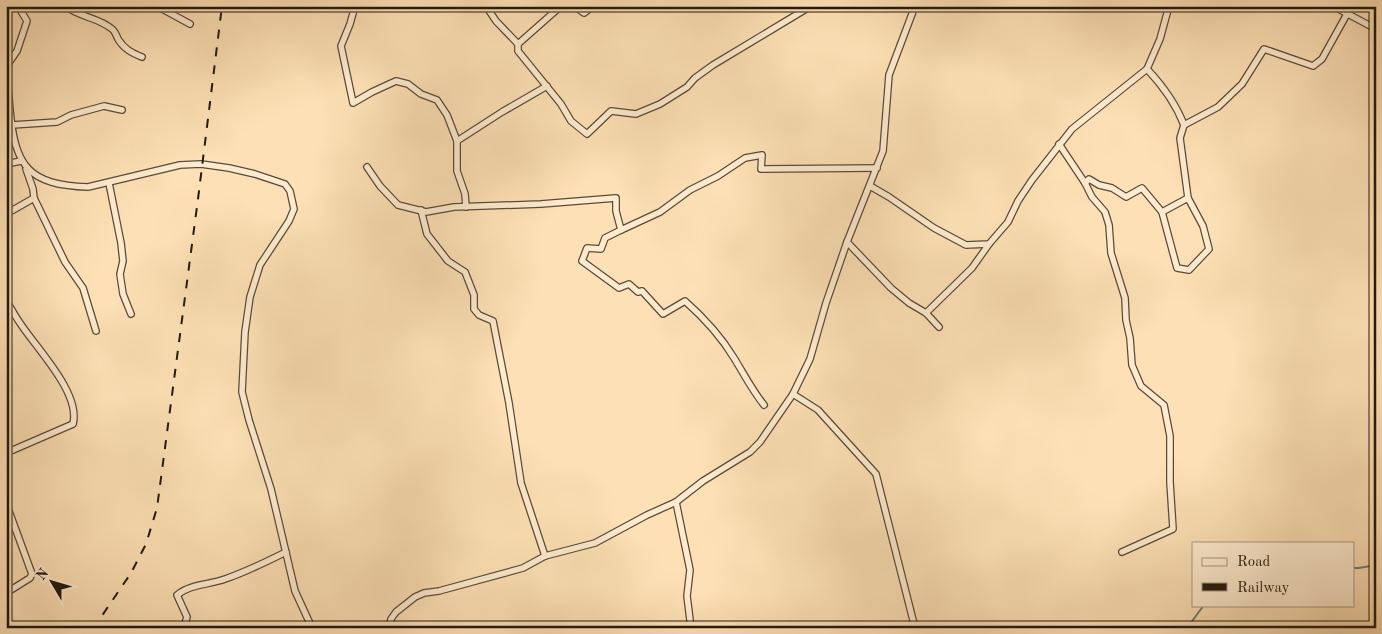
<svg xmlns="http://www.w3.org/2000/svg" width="1382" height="634" viewBox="0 0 1382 634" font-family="'Old Standard TT',serif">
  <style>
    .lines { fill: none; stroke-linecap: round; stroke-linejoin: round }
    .stream { stroke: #6d7b6d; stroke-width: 2 }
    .minor-casing { stroke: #594b38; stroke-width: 8 }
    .minor { stroke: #feebcf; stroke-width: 5.5 }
    .rail { stroke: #22190f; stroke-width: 2; stroke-dasharray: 9 9; stroke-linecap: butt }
  </style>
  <rect width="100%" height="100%" fill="#fde0b5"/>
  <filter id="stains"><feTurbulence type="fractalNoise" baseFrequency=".004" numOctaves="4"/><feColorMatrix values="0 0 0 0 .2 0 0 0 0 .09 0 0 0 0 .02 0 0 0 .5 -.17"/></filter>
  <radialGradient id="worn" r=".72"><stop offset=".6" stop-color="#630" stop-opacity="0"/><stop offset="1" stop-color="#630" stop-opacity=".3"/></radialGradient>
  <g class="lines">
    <g class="stream">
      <polyline points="1353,568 1359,568 1376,565"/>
      <polyline points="1187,628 1204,605"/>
    </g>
    <defs>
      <g id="minor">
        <path d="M66,6C78,17 98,17 112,29C115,31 116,35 118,39C124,49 132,53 142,57"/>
        <polyline points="157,6 190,24"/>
        <polyline points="355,6 350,24 341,46 353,103 372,92 396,81 408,84 421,94 437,100 447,115 457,141"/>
        <polyline points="486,6 496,21 518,44"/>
        <polyline points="561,6 518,44 518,51 561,104 571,121 587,134 611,111 636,114 660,104 687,87 695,78 713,65 811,6"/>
        <polyline points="574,6 584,13 593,6"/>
        <polyline points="1333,6 1376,29"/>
        <polyline points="6,67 17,51 27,21 18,6"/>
        <path d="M1147,69C1163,86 1176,104 1184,125L1218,107L1242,84L1264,49L1313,66L1322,59L1347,14"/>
        <path d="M6,80C9,90 9,100 10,110C15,167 29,185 88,187L180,165L201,164L229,168L255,174L285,184L290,191L294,209L289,221L260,265L250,297L245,332L242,392L249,420L271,489L295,591L312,628"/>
        <polyline points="12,125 57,122 71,115 104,106 122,110"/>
        <polyline points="1059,144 1085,183 1092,197 1105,212 1109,225 1111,253 1125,298 1126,320 1130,338 1132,365 1141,386 1164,405 1170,436 1170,482 1173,529 1122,552"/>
        <polyline points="6,164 21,161"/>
        <path d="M367,167L380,186L398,205L426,212L454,207L541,204L616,198V211L621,230L605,238L601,249L587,248L582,261L619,288L629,284L638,292L642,291L663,314L685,301C703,317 722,338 734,358C744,374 752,390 764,405"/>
        <polyline points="26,169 33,189 34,198 65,262 83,288 96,331"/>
        <polyline points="109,183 121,243 123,261 120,274 123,294 131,314"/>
        <polyline points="1085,183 1089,179 1099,185 1112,188 1126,197 1142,188 1162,212 1188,198 1180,138 1184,125"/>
        <polyline points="870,186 889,197 934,228 966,245 989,244 1008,222 1018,201 1032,180 1072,129 1147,69 1160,39 1169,6"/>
        <polyline points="466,207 465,194 457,171 457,141 502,112 547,86"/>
        <polyline points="421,210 427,234 448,261 465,272 474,295 474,309 479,315 493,321 509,403 521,483 545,556"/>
        <polyline points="1162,212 1177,268 1189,270 1209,249 1203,226 1188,198"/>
        <polyline points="6,214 34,198"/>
        <polyline points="621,230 660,212 690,190 718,176 745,158 762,155 761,169 877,168"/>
        <polyline points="847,242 891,288 909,303 926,313 939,327"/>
        <path d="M6,300C11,308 15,316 20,323C36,348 81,393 73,424L6,453"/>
        <polyline points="926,313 972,268 989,244"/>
        <polyline points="793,394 818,410 876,474 915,628"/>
        <polyline points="676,502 690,570 687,596 691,628"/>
        <polyline points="6,503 32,574 30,578 6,593"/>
        <path d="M182,628L184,627L187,617L177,595C190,584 209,585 225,579C246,572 266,562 286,552"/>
        <polyline points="389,628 391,619 396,612 415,597 424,593 439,591 523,568 545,556 595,543 647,515 676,502 703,481 750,452 760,442 793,394 810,359 826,303 847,242 883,151 889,75 915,6"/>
      </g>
    </defs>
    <use href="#minor" class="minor-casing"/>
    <use href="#minor" class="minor"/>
    <polyline class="rail" points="91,628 97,623 131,573 146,544 157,508 198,199 222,6"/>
  </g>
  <rect width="1382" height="634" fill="none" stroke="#fde0b5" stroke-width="25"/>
  <rect x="8" y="8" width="1367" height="619" fill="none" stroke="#22190f" stroke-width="2.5"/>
  <rect x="12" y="12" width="1357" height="609" fill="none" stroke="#22190f"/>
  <rect x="1192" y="542" width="162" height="65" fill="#feebcf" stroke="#a69782"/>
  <rect x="1202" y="558" width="25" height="8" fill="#feebcf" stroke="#a69782"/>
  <text x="1237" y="566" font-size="15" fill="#22190f">Road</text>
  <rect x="1202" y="583" width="25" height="8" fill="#22190f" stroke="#a69782"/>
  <text x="1237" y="592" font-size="15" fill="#22190f">Railway</text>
  <g transform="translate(52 582) rotate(308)" stroke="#feebcf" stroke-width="4" paint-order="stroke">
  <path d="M0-4L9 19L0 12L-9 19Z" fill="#22190f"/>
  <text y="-8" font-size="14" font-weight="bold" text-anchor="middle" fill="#22190f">N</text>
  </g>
  <rect width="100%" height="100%" filter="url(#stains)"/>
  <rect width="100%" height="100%" fill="url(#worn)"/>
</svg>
